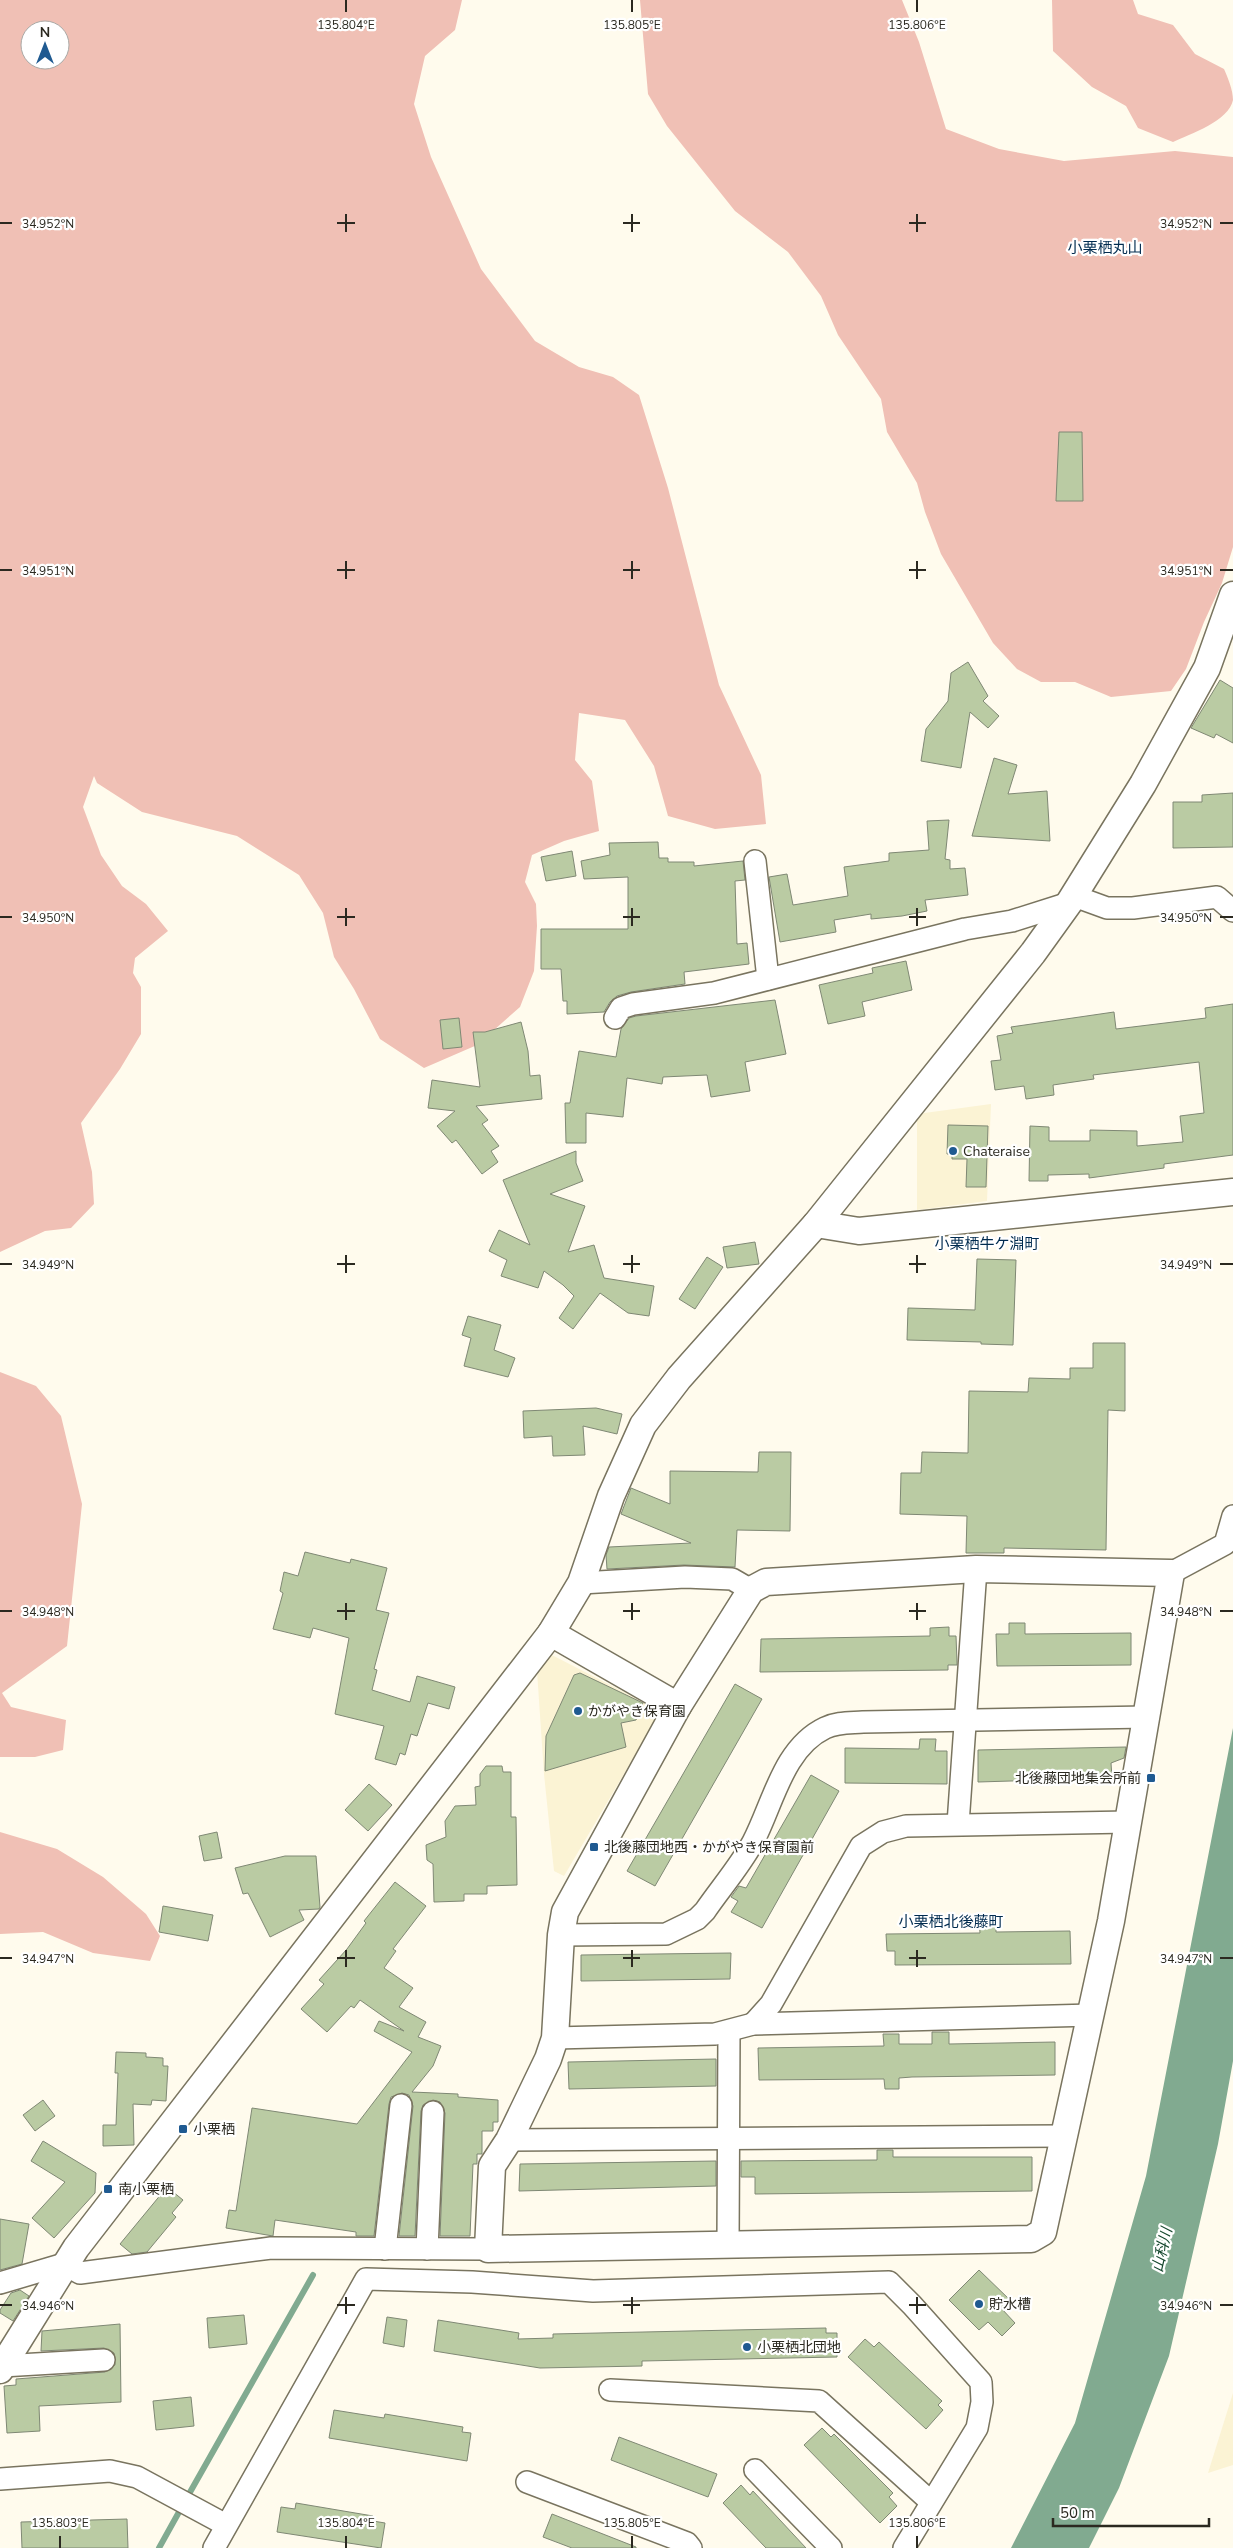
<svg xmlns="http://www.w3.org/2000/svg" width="1233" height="2548" viewBox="0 0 1233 2548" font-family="'Nunito Sans','Noto Sans JP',sans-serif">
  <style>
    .built { fill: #fbf3d4 }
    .forest { fill: #f0c0b5; fill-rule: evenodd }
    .water { fill: #81aa90 }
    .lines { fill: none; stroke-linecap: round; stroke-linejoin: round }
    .stream { stroke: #81aa90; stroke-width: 6 }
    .building { fill: #bacba3; stroke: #7f8874 }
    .minor-casing { stroke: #79745f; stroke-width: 24 }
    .tertiary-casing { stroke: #79745f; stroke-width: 29 }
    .minor { stroke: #fff; stroke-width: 21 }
    .tertiary { stroke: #fff; stroke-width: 26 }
    .ticks { fill: none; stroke: #2b2920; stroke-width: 2 }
    .poi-dot { fill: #1f5a91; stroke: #fff; stroke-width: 2 }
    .labels { text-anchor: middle; stroke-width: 4.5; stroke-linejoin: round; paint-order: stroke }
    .poi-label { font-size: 14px; fill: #2b2920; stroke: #fff; text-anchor: start }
    .neighbourhood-label { font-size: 15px; fill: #002b4f; stroke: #fff }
    .water-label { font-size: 15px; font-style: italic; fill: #15472d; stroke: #fff }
    .ticks-label { font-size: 12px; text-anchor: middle; fill: #2b2920; stroke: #fff; stroke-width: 4.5; stroke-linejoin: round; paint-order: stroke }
  </style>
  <rect width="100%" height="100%" fill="#fffbed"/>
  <g class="built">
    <polygon points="991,1104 987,1201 917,1210 917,1114"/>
    <polygon points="548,1653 651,1706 655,1721 564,1876 554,1871 544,1774 537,1671"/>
    <polygon points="1233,2393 1233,2465 1208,2473"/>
  </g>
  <g class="forest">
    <path d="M0,0H462L455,30L425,56L414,104L431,157L481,269L535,341L579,367L613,377L639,395L668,488L719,685L761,775L766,824L715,829L668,816L654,766L625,720L579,713L575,760L592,781L599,831L564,841L532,855L525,882L536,904L537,926L534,971L520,1007L477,1045L424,1068L380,1039L354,989L334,957L323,913L299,875L237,836L142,812L97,783L94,776L83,807L101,855L122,886L146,904L168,931L135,958L133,973L141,987V1034L120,1069L81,1123L92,1172L94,1204L71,1228L45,1231L0,1252ZM30,30H60V60H30Z"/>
    <polygon points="640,0 902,0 919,42 946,129 999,149 1064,161 1175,151 1233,157 1233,547 1222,583 1204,622 1186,669 1171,691 1111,697 1075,682 1041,682 1017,669 993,643 941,554 925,512 917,483 887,432 881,399 838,335 821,296 788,252 735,211 667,126 648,94"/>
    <path d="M1052,0H1133L1138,14L1173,25L1195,54L1224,69C1228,78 1233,90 1233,100C1229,121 1190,134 1173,142L1138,128L1126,106L1092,87L1053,51Z"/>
    <polygon points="0,1372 36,1386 61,1416 82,1504 67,1646 2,1693 11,1707 66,1720 63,1750 35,1757 0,1757"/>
    <polygon points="0,1832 57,1849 103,1877 146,1914 160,1936 150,1961 93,1953 43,1932 0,1934"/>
  </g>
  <polygon class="water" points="1233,1728 1233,2061 1218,2144 1169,2356 1119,2488 1089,2548 1011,2548 1075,2423 1146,2176"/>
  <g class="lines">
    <g class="stream">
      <polyline points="189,2494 313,2275"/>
      <polyline points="159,2548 179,2512"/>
    </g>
  </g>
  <g class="building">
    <polygon points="1059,432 1082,432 1083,501 1056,501"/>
    <polygon points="968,662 988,696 983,701 999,716 988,728 970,712 961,768 921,761 926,729 948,701 951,673"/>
    <polygon points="1220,680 1233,688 1233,743 1216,734 1214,738 1191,728"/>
    <polygon points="994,758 1017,765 1008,794 1047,791 1050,841 972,836"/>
    <polygon points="1233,793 1233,847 1173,848 1173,802 1202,802 1202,795"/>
    <polygon points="949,820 945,859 950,860 950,869 965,868 968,895 925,900 927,911 902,916 871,919 871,914 834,920 836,932 780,942 769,877 787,874 793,905 848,896 844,867 889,861 889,853 929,850 927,821"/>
    <polygon points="658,842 659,858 668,858 668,862 694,862 694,866 743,861 745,880 735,881 737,944 747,943 749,964 684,972 685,984 631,992 617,996 610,1002 604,1012 567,1014 567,1001 563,1001 561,969 541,969 541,929 628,929 628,877 584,879 581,861 610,855 609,843"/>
    <polygon points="572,851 576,876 546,881 541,857"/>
    <polygon points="906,961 912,990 862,1002 865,1016 828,1024 819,985 873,973 872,968"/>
    <polygon points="775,1000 786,1054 745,1062 750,1091 711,1097 707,1075 663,1077 662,1084 627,1078 623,1117 586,1113 586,1143 566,1143 565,1103 570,1103 579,1051 616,1057 621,1029 629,1018 636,1016"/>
    <polygon points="1233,1004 1233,1155 1164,1164 1164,1168 1089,1178 1089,1174 1048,1175 1048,1181 1029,1181 1030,1126 1049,1127 1049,1141 1090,1141 1090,1130 1137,1131 1137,1146 1183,1142 1180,1116 1204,1113 1199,1062 1093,1075 1094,1079 1053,1085 1054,1095 1026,1099 1024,1086 995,1090 991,1061 1001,1060 997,1036 1013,1033 1011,1027 1114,1012 1116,1029 1206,1018 1205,1008"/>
    <polygon points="459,1018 462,1047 443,1049 440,1020"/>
    <polygon points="521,1022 528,1051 530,1076 540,1075 542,1099 476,1106 488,1120 482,1124 499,1146 491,1151 498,1162 482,1174 456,1140 452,1143 437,1126 455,1111 428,1108 432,1080 480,1087 473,1032 485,1032"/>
    <polygon points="948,1125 988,1126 986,1187 966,1187 967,1159 952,1159 952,1154 947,1154"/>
    <polygon points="576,1151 576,1163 583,1181 550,1194 585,1206 568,1252 594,1245 604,1278 654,1286 649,1316 628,1313 600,1293 573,1329 559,1318 574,1296 563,1285 544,1271 538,1288 501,1276 507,1260 489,1251 499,1230 530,1245 503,1180"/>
    <polygon points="755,1242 759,1264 727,1268 723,1247"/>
    <polygon points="707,1257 723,1267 695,1309 679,1299"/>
    <polygon points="977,1259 1016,1260 1013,1345 981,1344 981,1342 907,1340 908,1308 975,1310"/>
    <polygon points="468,1316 501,1325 494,1350 515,1358 508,1377 464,1366 471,1338 462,1335"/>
    <polygon points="1093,1343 1125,1343 1125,1411 1108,1410 1106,1550 1004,1548 1004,1553 966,1553 967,1516 900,1514 901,1473 921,1473 922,1452 968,1453 969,1391 1028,1392 1029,1378 1070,1379 1070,1368 1093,1368"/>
    <polygon points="596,1408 622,1414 617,1434 583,1426 585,1455 553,1456 552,1436 524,1438 523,1411"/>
    <polygon points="759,1452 791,1452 790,1531 737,1530 735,1567 684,1565 607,1569 606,1555 609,1547 691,1543 621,1514 631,1488 670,1504 670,1471 758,1472"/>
    <polygon points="305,1552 350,1563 351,1559 387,1568 376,1610 389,1613 374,1669 377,1670 372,1690 410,1702 417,1676 455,1687 449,1709 428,1703 417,1736 411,1734 405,1755 400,1753 396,1765 375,1759 384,1726 335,1714 349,1638 313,1628 310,1638 273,1629 283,1593 280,1591 284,1572 298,1576"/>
    <polygon points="1009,1623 1025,1623 1025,1634 1131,1633 1131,1665 997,1666 996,1634 1009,1634"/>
    <polygon points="949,1627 949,1636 956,1636 957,1662 957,1665 948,1665 948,1670 760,1672 761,1639 930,1636 930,1628"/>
    <polygon points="580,1673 643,1703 636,1720 621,1723 626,1747 545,1771 546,1736 574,1675"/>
    <polygon points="735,1684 762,1699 655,1886 627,1871"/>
    <polygon points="920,1739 936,1739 935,1751 947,1751 947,1784 845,1783 845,1748 919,1749"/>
    <polygon points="1126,1747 1124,1758 1111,1763 1112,1778 978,1782 978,1750"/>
    <polygon points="486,1766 502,1766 503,1772 511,1772 511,1817 516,1817 517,1885 487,1886 487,1894 464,1894 464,1901 434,1902 433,1864 427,1860 426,1845 446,1837 445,1821 455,1806 476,1805 475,1787 480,1786 480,1774"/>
    <polygon points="811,1775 839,1791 762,1928 731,1912 738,1901 731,1897 739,1886 746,1888"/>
    <polygon points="369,1784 392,1805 368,1831 345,1810"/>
    <polygon points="217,1832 222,1858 204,1861 199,1836"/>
    <polygon points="285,1856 316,1856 320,1907 319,1909 299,1910 304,1920 270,1937 248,1893 243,1894 235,1868"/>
    <polygon points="395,1882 426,1906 393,1949 396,1951 384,1968 413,1988 399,2007 426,2022 418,2037 441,2046 433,2066 412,2092 458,2094 458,2097 498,2100 498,2122 493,2122 493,2131 482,2131 482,2154 477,2154 477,2164 473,2164 470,2236 440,2236 445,2113 440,2102 433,2100 423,2105 421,2111 415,2236 399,2236 413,2106 409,2095 402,2093 391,2097 389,2104 374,2236 356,2236 356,2232 275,2220 273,2236 226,2228 229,2210 236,2211 252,2108 357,2124 412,2052 374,2031 379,2021 404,2031 360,2000 354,2008 351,2006 327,2032 301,2009 324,1984 319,1980 347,1949 366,1923 364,1921"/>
    <polygon points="163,1906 213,1915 208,1941 159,1932"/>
    <polygon points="979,1919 996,1919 996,1932 1070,1931 1071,1964 895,1965 895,1951 887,1951 886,1934 980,1933"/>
    <polygon points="731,1953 730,1979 581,1981 581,1955"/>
    <polygon points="932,2032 949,2032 949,2044 1055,2042 1055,2075 912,2077 899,2078 899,2089 885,2089 884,2079 759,2080 758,2048 884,2046 883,2034 899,2034 899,2044 932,2044"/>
    <polygon points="116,2052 146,2053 146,2057 163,2058 163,2066 168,2066 166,2101 152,2100 151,2105 133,2104 134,2145 103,2146 103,2125 116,2125 118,2073 115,2073"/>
    <polygon points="716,2059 716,2086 569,2089 568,2062"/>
    <polygon points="43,2100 55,2116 35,2131 23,2115"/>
    <polygon points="43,2141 96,2173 95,2193 54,2238 32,2218 65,2182 31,2161"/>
    <polygon points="877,2150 893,2150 893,2157 1032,2157 1032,2191 755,2194 755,2177 741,2177 741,2161 877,2160"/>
    <polygon points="716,2161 716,2186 519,2191 520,2164"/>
    <polygon points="167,2187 183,2200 172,2213 176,2217 147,2252 132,2254 120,2244"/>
    <polygon points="0,2219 29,2224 22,2264 0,2270"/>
    <polygon points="979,2270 1010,2300 1001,2308 1015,2323 1002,2336 988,2322 979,2330 949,2300"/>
    <polygon points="20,2290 29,2296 13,2321 0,2313 0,2310 11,2293"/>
    <polygon points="244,2315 247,2344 209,2348 207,2318"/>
    <polygon points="387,2317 407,2320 404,2347 383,2343"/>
    <polygon points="438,2320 519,2333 518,2339 553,2338 553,2334 826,2328 826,2333 837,2333 837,2357 642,2361 642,2366 540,2368 434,2351"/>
    <polygon points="120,2324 121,2402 39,2406 40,2431 7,2433 4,2386 16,2385 16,2379 105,2372 115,2365 114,2353 104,2348 41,2351 42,2331"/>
    <polygon points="865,2339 874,2347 879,2342 942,2401 938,2405 943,2410 926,2429 848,2357"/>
    <polygon points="191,2397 194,2426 156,2430 153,2401"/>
    <polygon points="334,2410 384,2418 385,2414 463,2427 462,2432 471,2433 467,2461 329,2438"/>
    <polygon points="822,2428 831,2437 834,2434 893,2493 889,2497 897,2506 880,2523 804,2445"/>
    <polygon points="619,2437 717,2474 708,2497 611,2460"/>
    <polygon points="741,2485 750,2495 753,2491 806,2548 766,2548 723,2503"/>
    <polygon points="296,2503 373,2516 373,2521 385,2523 381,2548 277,2532 281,2507 295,2509"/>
    <polygon points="552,2514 636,2547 636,2548 572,2548 543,2537"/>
    <polygon points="127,2519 128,2548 22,2548 21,2522"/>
  </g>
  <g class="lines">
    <defs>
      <g id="minor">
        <polyline points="755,861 768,979"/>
        <polyline points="1074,896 1107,908 1133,908 1217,897 1233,911"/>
        <polyline points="615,1018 621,1008 633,1004 714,993 965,929 1012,921 1069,903"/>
        <polyline points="1171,1573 1225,1544 1233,1516"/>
        <polyline points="581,1583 685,1577 732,1579 751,1590"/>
        <polyline points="958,1824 976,1569"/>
        <path d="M561,1935L666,1934L697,1919L705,1911C720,1889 740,1866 753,1842C773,1804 783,1748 825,1728C837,1722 850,1723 863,1722L1147,1717"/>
        <polyline points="753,2024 771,2004 861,1846 883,1832 906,1826 1129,1822"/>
        <polyline points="555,2038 715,2034 753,2024 1092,2015"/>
        <polyline points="509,2140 1064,2136"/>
        <polyline points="728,2245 729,2031"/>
        <polyline points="385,2249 401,2105"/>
        <polyline points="427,2249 433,2112"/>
        <polyline points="0,2283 64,2264 80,2273 271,2248 488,2249"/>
        <polyline points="2,2366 104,2360"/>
        <polyline points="610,2390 819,2401 931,2502"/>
        <polyline points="755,2470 831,2548"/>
        <polyline points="0,2479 110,2471 137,2477 226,2525"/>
        <polyline points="527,2482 687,2543 691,2548"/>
        <polyline points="214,2548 366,2279 472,2282 593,2291 889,2282 912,2305 981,2382 982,2402 977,2428 904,2548"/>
      </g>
      <g id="tertiary">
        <polyline points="816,1224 859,1231 1233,1192"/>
        <polygon points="976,1569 1171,1573 1111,1921 1043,2232 1031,2239 488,2249 492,2166 509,2140 548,2059 555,2038 561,1935 565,1912 678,1706 751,1590 766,1582"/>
        <polyline points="551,1633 678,1706"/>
        <polyline points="0,2370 76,2248 551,1633 581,1583 611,1496 643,1425 679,1378 816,1224 1033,953 1069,903 1143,784 1207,668 1233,595"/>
      </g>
    </defs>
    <use href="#minor" class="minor-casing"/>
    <use href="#tertiary" class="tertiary-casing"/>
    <use href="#minor" class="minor"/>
    <use href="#tertiary" class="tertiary"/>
  </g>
  <path class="ticks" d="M346,0V12M632,0V12M917,0V12M346,214V232M632,214V232M917,214V232M0,223H12M337,223H355M623,223H640M909,223H926M1220,223H1233M346,561V579M632,561V579M917,561V579M0,570H12M337,570H355M623,570H640M909,570H926M1220,570H1233M346,908V926M632,908V926M917,908V926M0,917H12M337,917H355M623,917H640M909,917H926M1220,917H1233M346,1255V1273M632,1255V1273M917,1255V1273M0,1264H12M337,1264H355M623,1264H640M909,1264H926M1220,1264H1233M346,1603V1620M632,1603V1620M917,1603V1620M0,1611H12M337,1611H355M623,1611H640M909,1611H926M1220,1611H1233M346,1950V1967M632,1950V1967M917,1950V1967M0,1958H12M337,1958H355M623,1958H640M909,1958H926M1220,1958H1233M346,2297V2314M632,2297V2314M917,2297V2314M0,2305H12M337,2305H355M623,2305H640M909,2305H926M1220,2305H1233M60,2536V2548M346,2536V2548M632,2536V2548M917,2536V2548"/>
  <g class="poi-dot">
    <circle cx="953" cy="1151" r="5"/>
    <circle cx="578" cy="1711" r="5"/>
    <rect x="1146" y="1773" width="10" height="10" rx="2.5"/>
    <rect x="589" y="1842" width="10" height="10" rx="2.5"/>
    <rect x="178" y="2124" width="10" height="10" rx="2.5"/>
    <rect x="103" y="2184" width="10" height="10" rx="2.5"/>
    <circle cx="979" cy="2304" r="5"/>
    <circle cx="747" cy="2347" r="5"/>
  </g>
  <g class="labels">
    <g class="poi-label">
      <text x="963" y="1156">Chateraise</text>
      <text x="588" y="1716">かがやき保育園</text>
      <text x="1141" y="1783" text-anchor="end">北後藤団地集会所前</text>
      <text x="604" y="1852">北後藤団地西・かがやき保育園前</text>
      <text x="193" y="2134">小栗栖</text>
      <text x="118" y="2194">南小栗栖</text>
      <text x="989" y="2309">貯水槽</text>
      <text x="757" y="2352">小栗栖北団地</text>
    </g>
    <g class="neighbourhood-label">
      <text x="1105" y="253">小栗栖丸山</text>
      <text x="987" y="1249">小栗栖牛ケ淵町</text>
      <text x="951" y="1927">小栗栖北後藤町</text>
    </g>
    <g class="water-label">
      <text transform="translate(1162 2250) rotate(-77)" y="5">山科川</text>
    </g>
  </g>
  <g class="ticks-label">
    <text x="346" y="29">135.804°E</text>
    <text x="632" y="29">135.805°E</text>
    <text x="917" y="29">135.806°E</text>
    <text x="48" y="228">34.952°N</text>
    <text x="1186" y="228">34.952°N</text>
    <text x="48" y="575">34.951°N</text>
    <text x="1186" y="575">34.951°N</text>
    <text x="48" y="922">34.950°N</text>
    <text x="1186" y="922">34.950°N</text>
    <text x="48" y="1269">34.949°N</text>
    <text x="1186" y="1269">34.949°N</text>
    <text x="48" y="1616">34.948°N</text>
    <text x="1186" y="1616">34.948°N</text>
    <text x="48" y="1963">34.947°N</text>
    <text x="1186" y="1963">34.947°N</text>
    <text x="48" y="2310">34.946°N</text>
    <text x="1186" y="2310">34.946°N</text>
    <text x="60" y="2527">135.803°E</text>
    <text x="346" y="2527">135.804°E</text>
    <text x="632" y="2527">135.805°E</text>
    <text x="917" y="2527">135.806°E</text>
  </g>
  <g transform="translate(45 45)"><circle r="24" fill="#ffffff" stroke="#aaa9a6"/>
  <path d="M0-4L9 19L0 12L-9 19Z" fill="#1f5a91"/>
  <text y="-8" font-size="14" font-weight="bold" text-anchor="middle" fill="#2b2920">N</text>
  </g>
  <path d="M1053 2518v8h156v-8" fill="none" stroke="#2b2920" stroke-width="2.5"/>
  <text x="1060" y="2518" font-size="15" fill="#2b2920" stroke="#ffffff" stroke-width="4" paint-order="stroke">50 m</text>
</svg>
